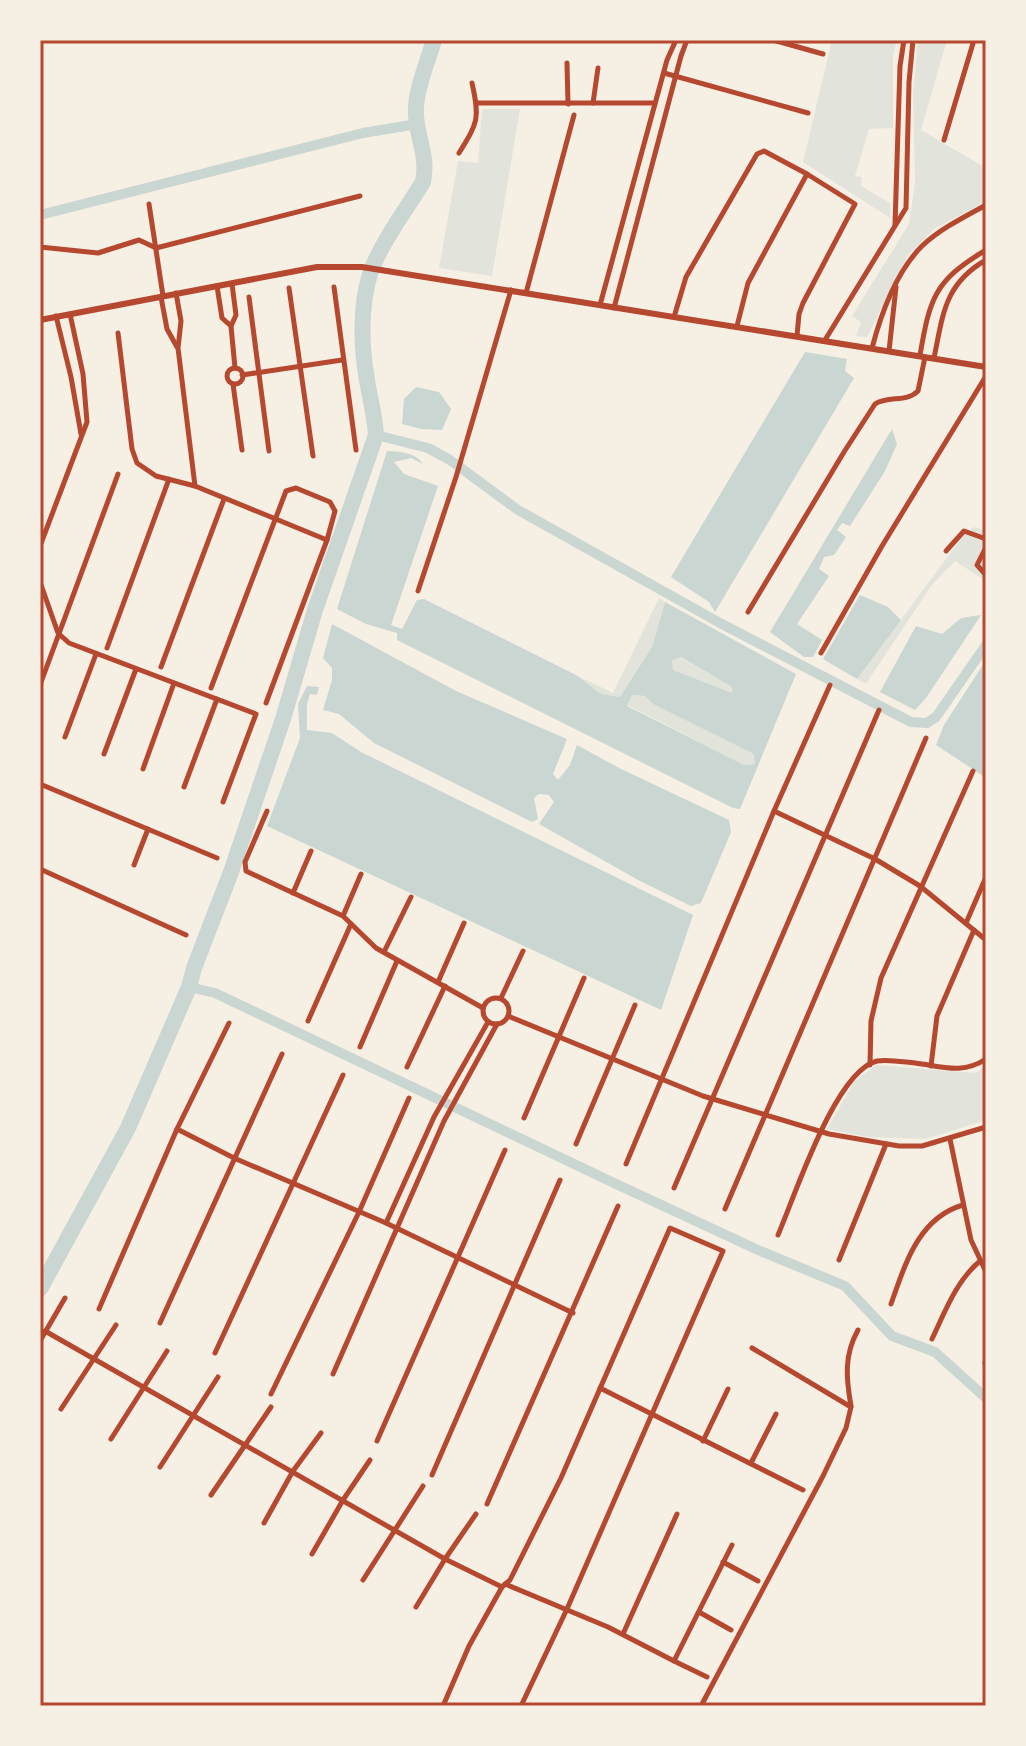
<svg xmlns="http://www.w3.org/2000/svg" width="1026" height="1746" viewBox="0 0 1026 1746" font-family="'Varela Round',sans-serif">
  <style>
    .green { fill: #e2e4dc }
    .water { fill: #c9d6d2; fill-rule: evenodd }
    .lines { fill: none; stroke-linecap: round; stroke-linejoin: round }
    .canal { stroke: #c9d6d2; stroke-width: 10 }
    .river { stroke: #c9d6d2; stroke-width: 16 }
    .minor { stroke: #b5482f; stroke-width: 5 }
    .tertiary { stroke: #b5482f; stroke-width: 6 }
    .neatline { fill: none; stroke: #b5482f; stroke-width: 3 }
  </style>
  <rect width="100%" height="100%" fill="#f6efe4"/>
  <g class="green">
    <polygon points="832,40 897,40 893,55 893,128 869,129 855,176 862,177 861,186 890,203 890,218 803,162"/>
    <polygon points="918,40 947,40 921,130 986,168 986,201 934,229 908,255 867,337 856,336 861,322 852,316 909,224 915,183 913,94"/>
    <polygon points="482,109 520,109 492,276 439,268 458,161 478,163"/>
    <polygon points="974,527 986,531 986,556 983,560 986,562 986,581 955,561 931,586 866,684 857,679 963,536"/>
    <polygon points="659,598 665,602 652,647 620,697 601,694 576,675 613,693"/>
    <polygon points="680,657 732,687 732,694 673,670 672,659"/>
    <polygon points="632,695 645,696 653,704 755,754 755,764 744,765 627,705"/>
    <polygon points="876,1065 976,1073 986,1065 986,1120 926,1139 867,1137 827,1129 854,1082"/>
  </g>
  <g class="water">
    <polygon points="805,352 847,359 845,371 854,378 715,612 709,602 671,577"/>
    <polygon points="416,387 439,392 451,409 442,430 421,429 402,424 404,399"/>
    <polygon points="892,429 897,444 885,471 850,526 842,523 837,530 846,537 834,555 824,557 819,569 829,576 797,624 822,640 813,657 804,657 770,632"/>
    <path d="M387,451C400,452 415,452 423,464L411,458L394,462L404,474L438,486L391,625L402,629L417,600L424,599L576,675L601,694L620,697L652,647L665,602L796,674L740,809L733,808L397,640V633L366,624L337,609ZM681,657L732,687V693L673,670L672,660ZM632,695L645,696L653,704L754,754L755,764L744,765L627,706Z"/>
    <polygon points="860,595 888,607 901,620 857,679 823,659"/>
    <polygon points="981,615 926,698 915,710 880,692 916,626 942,634 961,618"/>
    <polygon points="332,624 456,691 567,739 553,774 558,780 570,765 577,745 619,768 729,820 731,832 701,903 691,906 640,881 539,824 554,802 549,795 539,794 534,798 538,819 532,822 374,743 339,714 323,710 332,680 332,668 323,658"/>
    <polygon points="986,660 986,778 936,745 944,725"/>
    <polygon points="307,686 319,687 317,695 310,694 307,704 307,730 332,733 361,752 693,915 661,1010 267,826 300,738 298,704"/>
  </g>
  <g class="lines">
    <g class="canal">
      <polyline points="40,215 363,133 417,124"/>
      <polyline points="376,435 428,448 450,460 518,510 720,623 911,722 927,723 936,717 986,645"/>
      <polyline points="189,987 215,993 614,1183 758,1250 845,1286 892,1336 935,1352 986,1398"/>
    </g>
    <path class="river" d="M40,1289L128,1128L189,987L194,968L231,872L283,719L315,610L376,435C375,416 370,399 367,380C361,347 360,306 370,274C379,246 407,208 423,182C429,152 414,134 416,107C417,86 428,61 434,40"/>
    <g class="minor">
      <polyline points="773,40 823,54"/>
      <polyline points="567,63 568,104"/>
      <polyline points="664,73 808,113"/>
      <polyline points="477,103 655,103"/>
      <polyline points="593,103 598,68"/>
      <polyline points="944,140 974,40"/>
      <path d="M459,153C478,122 480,119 472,83"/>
      <polyline points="149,204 163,296"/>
      <polyline points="895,225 900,66 904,40"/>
      <polyline points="40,247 98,253 139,240 156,248 360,196"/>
      <polyline points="232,284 236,315 231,326 235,368"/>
      <polyline points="217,286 222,318 231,326"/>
      <polyline points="334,287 356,450"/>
      <polyline points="289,288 313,456"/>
      <polyline points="176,293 181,321 178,348 195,486"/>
      <polyline points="526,293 574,115"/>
      <polyline points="161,297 167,329 177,347"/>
      <polyline points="249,297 269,451"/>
      <polyline points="600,305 667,60 676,40"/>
      <polyline points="614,308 681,56 687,40"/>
      <polyline points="56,316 71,377 81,434"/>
      <polyline points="674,317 686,277 757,154 764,151 807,174 855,204 803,303 799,314 797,336"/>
      <polyline points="737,326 748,283 807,174"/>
      <polyline points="118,333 132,449 137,463 156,476 195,486 327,540"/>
      <polyline points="825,340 906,208 909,82 913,40"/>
      <path d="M872,348C881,314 896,272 922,246C940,229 964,217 986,205"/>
      <polyline points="889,351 896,287"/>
      <path d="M920,355C930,298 934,281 986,250"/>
      <path d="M934,358C943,315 944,284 986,260"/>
      <circle cx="235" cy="376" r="8"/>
      <polyline points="242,375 342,360"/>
      <polyline points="233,384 242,450"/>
      <polyline points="40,443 40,452"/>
      <polyline points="40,546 87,422 83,374 70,314"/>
      <polyline points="986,547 977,565 986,575"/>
      <polyline points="946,551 964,531 986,539"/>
      <polyline points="40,562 40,567"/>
      <polyline points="40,582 58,633 69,643 256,714 223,802"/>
      <polyline points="418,591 456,477 511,290"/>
      <path d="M748,612L844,452L875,404C889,395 906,403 918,391L925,357"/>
      <polyline points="107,648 169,479"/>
      <polyline points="821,653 882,546 986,376"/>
      <polyline points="161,667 224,499"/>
      <polyline points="40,685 118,474"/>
      <polyline points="211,688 286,491 296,488 330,502 335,511 327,540 266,703"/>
      <polyline points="65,737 96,654"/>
      <polyline points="104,754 136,669"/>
      <polyline points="143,769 174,683"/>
      <polyline points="40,784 217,858"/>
      <polyline points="184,787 217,699"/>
      <polyline points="267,811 245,862 246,871 343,916 376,948 483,1008"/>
      <polyline points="774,811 875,859 920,886 986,940"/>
      <polyline points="134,865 148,829"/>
      <polyline points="40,869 186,935"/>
      <polyline points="293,893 311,851"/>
      <polyline points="343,916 361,874"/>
      <polyline points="966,923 986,877"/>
      <polyline points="384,952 411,897"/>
      <polyline points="438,982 464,923"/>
      <circle cx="496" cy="1011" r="13"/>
      <polyline points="501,998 523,951"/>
      <polyline points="508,1016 703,1096 829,1134 899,1146 922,1146 986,1127"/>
      <polyline points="308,1021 351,924"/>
      <polyline points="360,1047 397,961"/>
      <polyline points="870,1065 871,1021 881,978 973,771"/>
      <polyline points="931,1066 937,1016 974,930"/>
      <polyline points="407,1067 445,986"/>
      <polyline points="524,1118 584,978"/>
      <polyline points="177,1129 234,1158 386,1223 573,1313"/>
      <polyline points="950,1139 971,1240 986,1272"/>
      <polyline points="576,1144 635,1005"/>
      <polyline points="626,1164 774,811 830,685"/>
      <polyline points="674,1188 879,710"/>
      <polyline points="725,1209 926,738"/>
      <polyline points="386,1223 434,1117 488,1022"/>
      <path d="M778,1235C795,1196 835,1071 877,1061C888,1059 904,1062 915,1063C941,1066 962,1075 986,1059"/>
      <polyline points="839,1260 886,1144"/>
      <path d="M891,1304C905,1265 918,1218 963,1205"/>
      <polyline points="99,1309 177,1129 229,1023"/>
      <polyline points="160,1323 282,1054"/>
      <polyline points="45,1331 445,1559 502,1587"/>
      <path d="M932,1339C945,1312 956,1281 980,1261"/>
      <polyline points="40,1341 65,1298"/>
      <polyline points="215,1353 343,1075"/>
      <polyline points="985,1363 986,1361"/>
      <polyline points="333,1374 444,1121 497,1024"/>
      <polyline points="600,1388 803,1490"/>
      <polyline points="271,1394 359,1212 409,1098"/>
      <path d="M851,1406C846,1378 844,1355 858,1330"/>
      <polyline points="61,1409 116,1325"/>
      <polyline points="111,1439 167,1351"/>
      <polyline points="377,1441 505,1150"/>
      <polyline points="703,1441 728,1389"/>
      <polyline points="751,1463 776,1414"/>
      <polyline points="160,1467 218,1377"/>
      <polyline points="432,1475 560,1180"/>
      <polyline points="211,1495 271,1407"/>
      <polyline points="487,1504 618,1206"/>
      <polyline points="264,1523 293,1471 321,1433"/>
      <polyline points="312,1554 343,1500 370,1460"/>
      <polyline points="723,1562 758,1581"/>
      <polyline points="363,1580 423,1486"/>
      <polyline points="505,1584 608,1627 674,1661 732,1545"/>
      <polyline points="416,1607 445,1559 476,1514"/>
      <polyline points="699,1612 731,1630"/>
      <polyline points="623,1634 677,1514"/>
      <polyline points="674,1661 707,1677"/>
      <polyline points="443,1706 469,1646 502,1587 510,1580 561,1478 670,1228 723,1251 567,1609 521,1706"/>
      <polyline points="701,1706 823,1476 846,1428 851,1407 752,1348"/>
    </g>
    <polyline class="tertiary" points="40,320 317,267 362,267 986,367"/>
  </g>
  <rect width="1026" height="1746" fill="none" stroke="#f6efe4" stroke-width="84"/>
  <rect x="42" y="42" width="942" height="1662" class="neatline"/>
</svg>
